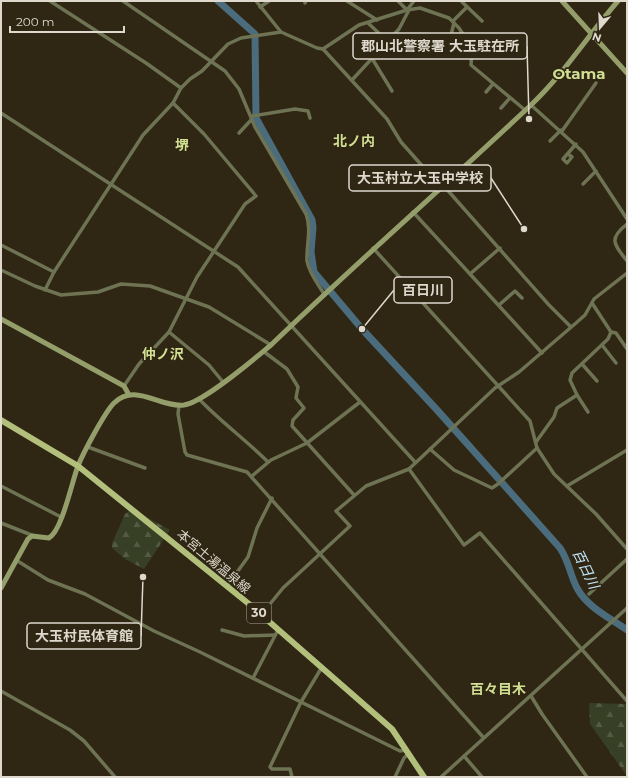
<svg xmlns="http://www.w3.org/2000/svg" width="628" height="778" viewBox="0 0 628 778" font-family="Montserrat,'Noto Sans JP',sans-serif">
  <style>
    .forest { fill: url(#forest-firs) }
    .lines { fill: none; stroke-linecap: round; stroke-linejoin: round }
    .river { stroke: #4b6c7d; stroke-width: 7 }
    .street { stroke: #6d7353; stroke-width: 3.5 }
    .secondary { stroke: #949e6a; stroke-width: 5 }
    .primary { stroke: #b2c07c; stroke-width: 6 }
    .labels { text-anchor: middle; stroke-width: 3.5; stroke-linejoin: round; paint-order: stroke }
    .shield { fill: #2f2614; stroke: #aaa396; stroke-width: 1 }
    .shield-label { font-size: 12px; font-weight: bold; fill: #ded8cd }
    .street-label { font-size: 13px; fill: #ded8cd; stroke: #2f2614 }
    .neighbourhood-label { font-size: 14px; font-weight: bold; fill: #d1df93; stroke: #2f2614 }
    .water-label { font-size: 14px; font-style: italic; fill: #c2e6f9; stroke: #2f2614 }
    .quarter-label { font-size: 15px; font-weight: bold; fill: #d1df93; stroke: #2f2614 }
    .leader { fill: none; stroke: #ded8cd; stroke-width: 1.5 }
    .callout-dot { fill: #ded8cd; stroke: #2f2614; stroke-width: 1.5 }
    .callout { fill: #2f2614; stroke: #ded8cd; stroke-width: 1.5 }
    .callout-label { font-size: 14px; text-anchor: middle; font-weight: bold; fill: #ded8cd }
  </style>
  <defs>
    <pattern id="forest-firs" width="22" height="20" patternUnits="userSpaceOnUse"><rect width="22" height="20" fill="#373f24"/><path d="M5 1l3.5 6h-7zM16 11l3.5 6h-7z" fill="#545a43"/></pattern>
  </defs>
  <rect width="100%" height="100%" fill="#2f2614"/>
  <g class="forest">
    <polygon points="132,509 170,530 144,569 125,559 112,548 112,543 125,514"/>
    <polygon points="589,703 627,704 627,776 590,724"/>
  </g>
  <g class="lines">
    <path class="river" d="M218,1L255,34L256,118L312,220L313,227L311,252L314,272L362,329L438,411L560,548C569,561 570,575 577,588C587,607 610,618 627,630"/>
    <g class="street">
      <polyline points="50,1 146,63 181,88"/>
      <path d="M123,1L225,71L239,89L255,127L306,214C312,230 306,245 307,261C309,273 318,284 324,294"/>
      <polyline points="256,1 281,32 317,48 323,49 359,25 407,10 420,8 449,18 459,28 472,48 471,65 525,110"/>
      <polyline points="347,1 377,20"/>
      <polyline points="398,1 407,10"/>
      <polyline points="461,1 482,21"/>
      <polyline points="305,3 306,1"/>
      <polyline points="260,7 269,1"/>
      <polyline points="407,10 414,1"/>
      <polyline points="453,21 467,7"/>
      <polyline points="368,23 384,38 389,40 399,29 409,10"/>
      <polyline points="451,35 454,23"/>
      <polyline points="323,49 387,119 401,142 441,187"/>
      <polyline points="473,52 484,43"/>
      <polyline points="373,60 392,91"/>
      <polyline points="352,80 389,40"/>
      <polyline points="486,92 493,84"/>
      <polyline points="531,105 583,152 627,219"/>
      <polyline points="501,108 510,98"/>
      <polyline points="1,113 238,267 415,462"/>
      <polyline points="252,116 295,109 308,111 310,118"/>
      <polyline points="562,131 596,83"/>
      <polyline points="239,133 252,119"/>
      <polyline points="550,141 561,130"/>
      <polyline points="568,154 572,157 567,163 563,159 576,144"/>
      <polyline points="583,184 596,171"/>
      <polyline points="443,185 549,305 571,327"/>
      <polyline points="413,212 470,274 500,248"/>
      <path d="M627,224C608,239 614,244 627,261"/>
      <polyline points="1,245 54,272"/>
      <polyline points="373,248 530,421 537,448 554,474 596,514 627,549"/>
      <polyline points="1,270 35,286 61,295 98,292 121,284 150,286 209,307 271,345"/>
      <polyline points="470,274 542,353"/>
      <polyline points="45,290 54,272 143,135 173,103 181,88 190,79 202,71 228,44 241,38 281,32"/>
      <polyline points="499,305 515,291 522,298"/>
      <polyline points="169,332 209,365 223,382"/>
      <polyline points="611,332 616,333 627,349"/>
      <polyline points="602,345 616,363"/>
      <polyline points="263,351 287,369 298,387 296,398 304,408 293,420 292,426 354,495"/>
      <polyline points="582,364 597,381"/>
      <polyline points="124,386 139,364 169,332 197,277 245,204 256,196 204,134 173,103"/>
      <polyline points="577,395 588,412"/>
      <path d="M199,399C221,422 246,440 268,462"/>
      <polyline points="179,405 178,414 185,452 187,455 247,472 483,737"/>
      <polyline points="536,442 554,417 557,408 577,395 570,380 572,373 608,339 611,332 592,303"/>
      <polyline points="88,447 145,468"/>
      <polyline points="430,449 454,470 492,488 498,484 537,448"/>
      <polyline points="409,469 464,545 480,533 627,701"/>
      <polyline points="252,476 271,460 307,443 360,402"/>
      <polyline points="1,486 61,517"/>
      <polyline points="567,486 627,450"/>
      <polyline points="1,523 34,536"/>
      <polyline points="16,560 48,580 85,594 154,631 200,652 400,751 406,750"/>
      <polyline points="227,586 248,557 257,528 272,498"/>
      <polyline points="589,594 627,559"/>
      <polyline points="261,615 283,588 350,526 336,511 366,486 409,469 495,388 519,372 576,323 585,315 594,299 627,273"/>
      <polyline points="222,630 244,636 275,635"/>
      <polyline points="253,678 278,630"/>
      <polyline points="1,691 70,730 84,741 115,777"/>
      <polyline points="531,696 542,714 587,777"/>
      <polyline points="464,756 482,777"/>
      <polyline points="292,777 290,769 272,769 270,767 301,702 322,667"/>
      <polyline points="395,777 404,758 409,753"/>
      <polyline points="441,777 627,608"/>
    </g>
    <g class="secondary">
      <polyline points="562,1 627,73"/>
      <polyline points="1,319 124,386 129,395"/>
      <path d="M1,588L28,539L32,536L49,538C62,531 72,481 78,466C83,453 105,412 114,403C135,382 160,408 184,405C204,402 254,359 271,345C356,263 445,186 531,105C564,74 588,35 618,1"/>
    </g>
    <polyline class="primary" points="1,420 78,466 249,604 392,729 424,777"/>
  </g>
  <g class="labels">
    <rect class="shield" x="247" y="603" width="24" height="20" rx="3"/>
    <g class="shield-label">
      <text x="259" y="617">30</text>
    </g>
    <g class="street-label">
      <text transform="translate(214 561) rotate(40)" y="5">本宮土湯温泉線</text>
    </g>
    <g class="neighbourhood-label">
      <text x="354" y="146">北ノ内</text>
      <text x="182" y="150">堺</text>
      <text x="163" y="359">仲ノ沢</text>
      <text x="498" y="694">百々目木</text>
    </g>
    <g class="water-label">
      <text transform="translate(586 569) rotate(64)" y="5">百日川</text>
    </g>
    <g class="quarter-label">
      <text x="579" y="79">Otama</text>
    </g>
  </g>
  <path class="leader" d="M529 119L527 46M524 229L491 178M362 329L394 290M143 577L141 636"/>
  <g class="callout-dot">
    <circle cx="529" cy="119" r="4"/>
    <circle cx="524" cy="229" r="4"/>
    <circle cx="362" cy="329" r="4"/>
    <circle cx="143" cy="577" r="4"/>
  </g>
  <g class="callout">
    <rect x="353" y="33" width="174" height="26" rx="4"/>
    <rect x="349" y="165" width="142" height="26" rx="4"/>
    <rect x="394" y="277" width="58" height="26" rx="4"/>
    <rect x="27" y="623" width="114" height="26" rx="4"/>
  </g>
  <g class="callout-label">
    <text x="440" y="51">郡山北警察署 大玉駐在所</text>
    <text x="420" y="183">大玉村立大玉中学校</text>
    <text x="423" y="295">百日川</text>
    <text x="84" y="641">大玉村民体育館</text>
  </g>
  <rect width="628" height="778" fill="none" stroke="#ded8cd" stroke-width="4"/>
  <g transform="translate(600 28) rotate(199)" stroke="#2f2614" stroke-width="3" paint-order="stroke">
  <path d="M0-3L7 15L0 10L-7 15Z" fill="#ded8cd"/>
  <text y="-6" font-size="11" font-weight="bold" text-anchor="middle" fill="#ded8cd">N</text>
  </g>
  <path d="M10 26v6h114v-6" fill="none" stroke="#ded8cd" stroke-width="2"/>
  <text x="16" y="26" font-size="12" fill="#ded8cd" stroke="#2f2614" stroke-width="3" paint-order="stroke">200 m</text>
</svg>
